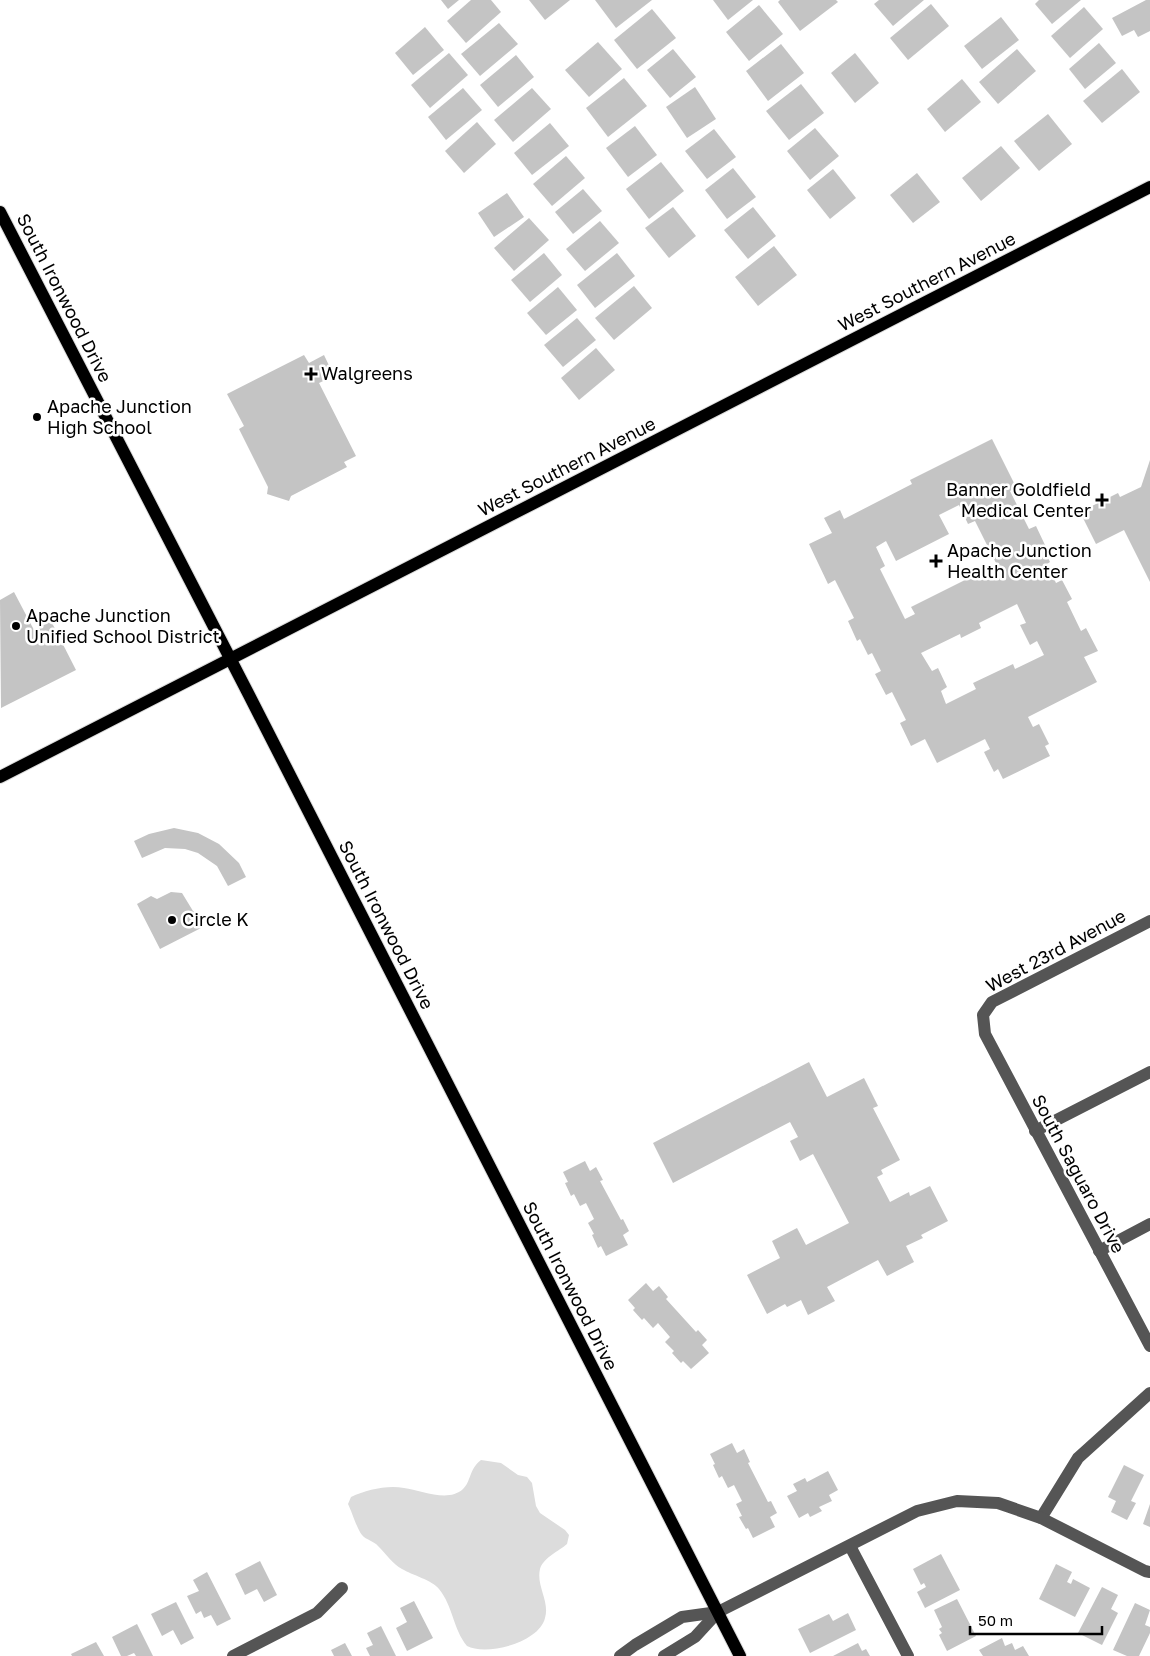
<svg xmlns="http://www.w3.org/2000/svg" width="1150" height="1656" viewBox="0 0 1150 1656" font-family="'Golos Text',sans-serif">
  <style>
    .green { fill: #dcdcdc }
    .building { fill: #c4c4c4; fill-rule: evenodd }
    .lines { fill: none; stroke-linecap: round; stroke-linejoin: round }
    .major-casing { stroke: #dbdbdb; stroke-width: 14 }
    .minor { stroke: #555; stroke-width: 12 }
    .major { stroke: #000; stroke-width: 12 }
    .poi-dot { fill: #000; stroke: #fff; stroke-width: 2 }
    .labels { text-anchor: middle; stroke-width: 5; stroke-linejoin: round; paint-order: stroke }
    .street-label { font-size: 18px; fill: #000; stroke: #fff }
    .poi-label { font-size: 18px; fill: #000; stroke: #fff; text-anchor: start }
  </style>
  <rect width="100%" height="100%" fill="#fff"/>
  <path class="green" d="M481,1460L501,1463L518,1475L527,1477L532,1483L536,1506L540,1513L565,1530L569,1535L567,1544C559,1551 543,1558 540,1569C536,1586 550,1601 545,1618C539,1643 486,1656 467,1646C453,1629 453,1606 439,1589C432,1580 412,1575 402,1569C393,1564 386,1554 378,1546C374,1541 366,1540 362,1535C357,1529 352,1512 348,1504L351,1497C367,1490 386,1485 404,1488C421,1490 448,1503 463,1489C471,1482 469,1469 481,1460Z"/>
  <g class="building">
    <polygon points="441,0 459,0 448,9"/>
    <polygon points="471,0 491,0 501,12 466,43 447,21"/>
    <polygon points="529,0 570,0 545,20"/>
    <polygon points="595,0 652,0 616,28"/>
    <polygon points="713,0 753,0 728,20"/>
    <polygon points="780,0 836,0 838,2 800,31 778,2"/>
    <polygon points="879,0 924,0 893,26 874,4"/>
    <polygon points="1039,0 1081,0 1052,24 1035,4"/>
    <polygon points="1146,0 1150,0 1150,31 1138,37 1134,30 1122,36 1112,18"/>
    <polygon points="931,4 949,26 908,60 890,38"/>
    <polygon points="759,5 783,34 749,61 726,32"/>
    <polygon points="1084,7 1103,29 1070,58 1051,36"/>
    <polygon points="652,9 676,38 637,69 614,40"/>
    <polygon points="1001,17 1019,40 982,69 964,46"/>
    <polygon points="499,23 518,44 480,76 461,54"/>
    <polygon points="425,27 444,50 413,75 395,53"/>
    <polygon points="598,42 622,69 589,97 565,70"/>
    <polygon points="1099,43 1116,63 1085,89 1069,69"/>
    <polygon points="781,44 804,73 768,101 746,71"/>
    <polygon points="673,49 696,77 670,98 647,70"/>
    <polygon points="1017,49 1036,71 998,104 979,82"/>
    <polygon points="449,53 468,75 430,108 411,85"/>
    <polygon points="855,53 879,83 855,103 831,73"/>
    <polygon points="516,55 534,77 498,107 480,85"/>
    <polygon points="1122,69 1140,92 1102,123 1083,101"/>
    <polygon points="624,78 647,106 608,137 586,108"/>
    <polygon points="962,79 981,102 945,132 927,109"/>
    <polygon points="801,84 824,113 789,140 766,111"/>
    <polygon points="695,87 716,119 687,138 666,107"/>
    <polygon points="463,88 482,110 446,140 428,117"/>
    <polygon points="532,88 551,109 513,142 494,120"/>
    <polygon points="1048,114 1072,144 1039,171 1014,141"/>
    <polygon points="477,122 496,144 464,173 445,151"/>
    <polygon points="550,123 569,146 532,175 514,153"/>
    <polygon points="635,126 657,155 628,177 606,148"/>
    <polygon points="815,128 839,156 810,180 787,151"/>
    <polygon points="714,129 736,157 707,179 685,151"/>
    <polygon points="1001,146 1020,168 981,201 962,178"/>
    <polygon points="566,156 585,178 552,206 533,184"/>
    <polygon points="661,162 684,191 649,219 626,189"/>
    <polygon points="733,168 756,197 727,219 705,190"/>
    <polygon points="833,169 856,198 830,219 807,190"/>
    <polygon points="917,173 940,202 913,223 890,195"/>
    <polygon points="583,189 602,211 573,234 555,212"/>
    <polygon points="507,193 524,217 494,237 478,213"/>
    <polygon points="673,207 696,236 669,258 645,228"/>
    <polygon points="753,207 776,236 748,259 724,230"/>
    <polygon points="529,218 549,240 514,271 494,248"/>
    <polygon points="600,221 619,243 585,271 566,249"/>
    <polygon points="774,246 797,275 758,306 735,277"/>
    <polygon points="544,253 562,275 530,302 511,280"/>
    <polygon points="617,253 635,276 595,308 577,285"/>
    <polygon points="634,286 652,308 614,340 595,318"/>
    <polygon points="558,287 577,310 546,335 527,313"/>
    <polygon points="577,318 596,340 563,367 544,345"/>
    <polygon points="596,348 615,370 579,400 561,378"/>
    <polygon points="304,355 309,363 324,355 334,376 319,383 356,456 344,462 347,467 291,496 289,501 267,494 268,487 239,429 244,426 227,394"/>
    <path d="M992,439L1016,487L1010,491L1029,529L1036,526L1045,545L1042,546L1050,562L1047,564L1056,583L1062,580L1072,599L1067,602L1081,631L1086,628L1098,651L1084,657L1097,682L1028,717L1033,727L1039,724L1049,744L1045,746L1050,756L1003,779L998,769L994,772L984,752L990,749L985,739L937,763L925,739L911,746L900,723L906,720L892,692L886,695L875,674L881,671L872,653L868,655L860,639L857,641L848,621L854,618L835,580L828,584L809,544L832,533L824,518L840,510L844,519L912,484L910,480ZM959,505L968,524L975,521L999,569L989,574L987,569L911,607L915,614L905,619L880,569L885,566L876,547L886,541L896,561L949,534L939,515ZM1017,604L1026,623L1020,625L1030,645L1037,641L1044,655L1015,669L1013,664L973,683L976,689L946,704L941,691L947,687L938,668L932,671L921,653L960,634L961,638L981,628L979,623Z"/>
    <polygon points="1150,460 1150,582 1124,530 1096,544 1080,512 1118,493 1120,497 1141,487"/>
    <polygon points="14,592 34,630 51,621 76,670 1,708 0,600"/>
    <polygon points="174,828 198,833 219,844 239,863 246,877 228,886 217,866 198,853 185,849 165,848 142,858 134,841 149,834"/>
    <polygon points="171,892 182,893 193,911 196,913 203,927 160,949 137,904 151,896 157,899"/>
    <polygon points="809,1062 827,1097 864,1078 878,1106 873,1108 900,1160 881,1170 883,1174 877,1177 890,1202 909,1192 910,1196 930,1186 948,1221 921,1235 923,1238 906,1246 914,1262 887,1276 878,1260 827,1287 835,1301 808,1315 801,1300 787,1307 785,1304 767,1314 747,1275 780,1258 772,1241 797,1228 806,1245 849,1223 813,1154 800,1161 790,1141 798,1137 790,1122 673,1183 653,1143"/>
    <polygon points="585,1161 590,1171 596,1167 603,1180 600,1181 621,1220 623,1219 629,1231 623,1235 628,1245 606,1256 601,1246 598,1248 592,1235 594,1234 588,1223 594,1219 586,1203 580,1206 574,1194 571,1196 565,1183 568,1182 563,1172"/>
    <polygon points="646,1283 653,1291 659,1286 668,1297 666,1299 696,1332 698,1330 707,1340 702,1345 709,1353 691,1369 683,1361 681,1363 672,1353 674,1351 665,1342 670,1337 658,1323 653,1328 644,1318 642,1320 633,1310 635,1308 628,1300"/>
    <polygon points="732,1443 737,1453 744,1449 750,1462 748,1463 768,1502 771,1501 777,1513 770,1517 775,1527 753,1538 748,1528 746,1529 739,1517 742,1516 736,1504 742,1501 734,1485 728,1488 722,1476 719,1478 713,1465 715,1464 710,1454"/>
    <polygon points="1124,1465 1144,1475 1131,1501 1136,1503 1127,1520 1111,1512 1116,1501 1108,1497"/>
    <polygon points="828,1471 838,1490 829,1495 832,1501 819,1507 822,1511 810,1517 808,1513 799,1518 787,1496 797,1491 793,1484 805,1478 807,1482"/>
    <polygon points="1150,1504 1150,1527 1143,1524"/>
    <polygon points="941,1554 960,1590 925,1608 917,1592 926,1587 924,1583 921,1585 913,1569"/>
    <polygon points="260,1561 277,1595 264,1602 257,1589 245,1595 235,1574"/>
    <polygon points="1056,1564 1072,1572 1067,1582 1071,1584 1073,1579 1090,1588 1075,1617 1039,1599"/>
    <polygon points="207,1572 231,1619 217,1626 211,1615 204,1618 201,1611 196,1614 187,1596 199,1591 193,1580"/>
    <polygon points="1102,1587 1118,1595 1111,1609 1118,1613 1102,1645 1078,1633"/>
    <polygon points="957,1599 976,1636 947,1651 939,1635 942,1633 939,1629 942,1627 934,1610"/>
    <polygon points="414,1601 433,1638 407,1651 396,1628 407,1622 400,1608"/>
    <polygon points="176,1602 194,1638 181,1645 173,1630 162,1636 151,1614"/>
    <polygon points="1135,1603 1150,1610 1145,1625 1150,1627 1150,1633 1139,1656 1127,1656 1113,1650"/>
    <polygon points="848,1613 856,1630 810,1653 798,1629 829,1614 833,1621"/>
    <polygon points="137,1624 153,1656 136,1656 134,1653 127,1656 121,1656 112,1637"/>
    <polygon points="381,1626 396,1656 370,1656 366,1648 373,1645 367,1633"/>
    <polygon points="1002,1638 1005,1646 1012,1643 1015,1650 1023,1646 1029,1656 983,1656 979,1650"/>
    <polygon points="96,1642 104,1656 72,1656 71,1654"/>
    <polygon points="345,1643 352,1656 334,1656 331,1650"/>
    <polygon points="858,1643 862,1651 866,1649 870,1656 833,1656"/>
  </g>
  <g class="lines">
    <defs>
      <g id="major">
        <polyline points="0,212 249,695 740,1656"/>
        <polyline points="0,777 1150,187"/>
      </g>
    </defs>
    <use href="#major" class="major-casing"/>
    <g class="minor">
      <polyline points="1150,921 992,1002 983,1015 985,1034 1150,1346"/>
      <polyline points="1035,1131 1150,1072"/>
      <polyline points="1099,1251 1150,1224"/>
      <polyline points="1041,1518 1078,1458 1150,1393"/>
      <polyline points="850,1546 908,1656"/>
      <polyline points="233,1656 317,1613 342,1588"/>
      <polyline points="620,1656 635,1645 682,1617 718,1612 917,1511 957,1501 998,1503 1041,1518 1145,1571 1150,1572"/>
      <polyline points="664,1656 695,1637 718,1612"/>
    </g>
    <use href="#major" class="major"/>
  </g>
  <g class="poi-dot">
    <path d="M308.5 366.5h5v5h5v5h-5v5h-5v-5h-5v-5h5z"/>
    <circle cx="37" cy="417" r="5"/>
    <path d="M1099.5 492.5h5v5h5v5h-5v5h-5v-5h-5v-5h5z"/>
    <path d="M933.5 553.5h5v5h5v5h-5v5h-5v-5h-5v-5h5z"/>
    <circle cx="16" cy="626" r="5"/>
    <circle cx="172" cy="920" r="5"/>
  </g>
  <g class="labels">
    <g class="street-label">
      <text transform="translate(927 282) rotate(-27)" y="6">West Southern Avenue</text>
      <text transform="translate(64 298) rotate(63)" y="6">South Ironwood Drive</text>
      <text transform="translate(567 467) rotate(-27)" y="6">West Southern Avenue</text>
      <text transform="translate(386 925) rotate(63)" y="6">South Ironwood Drive</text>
      <text transform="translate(1056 951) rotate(-28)" y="6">West 23rd Avenue</text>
      <text transform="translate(1078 1174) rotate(62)" y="6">South Saguaro Drive</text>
      <text transform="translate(570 1286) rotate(63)" y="6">South Ironwood Drive</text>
    </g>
    <g class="poi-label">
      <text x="321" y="380">Walgreens</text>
      <text x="47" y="413">Apache Junction<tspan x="47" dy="21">High School</tspan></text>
      <text x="1091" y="496" text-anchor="end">Banner Goldfield<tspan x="1091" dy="21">Medical Center</tspan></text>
      <text x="947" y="557">Apache Junction<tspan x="947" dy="21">Health Center</tspan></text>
      <text x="26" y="622">Apache Junction<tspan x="26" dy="21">Unified School District</tspan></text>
      <text x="182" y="926">Circle K</text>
    </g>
  </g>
  <path d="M970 1626v8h132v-8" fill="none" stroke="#000000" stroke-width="2.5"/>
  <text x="978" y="1626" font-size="15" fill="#000000" stroke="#ffffff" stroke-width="4" paint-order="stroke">50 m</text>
</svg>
